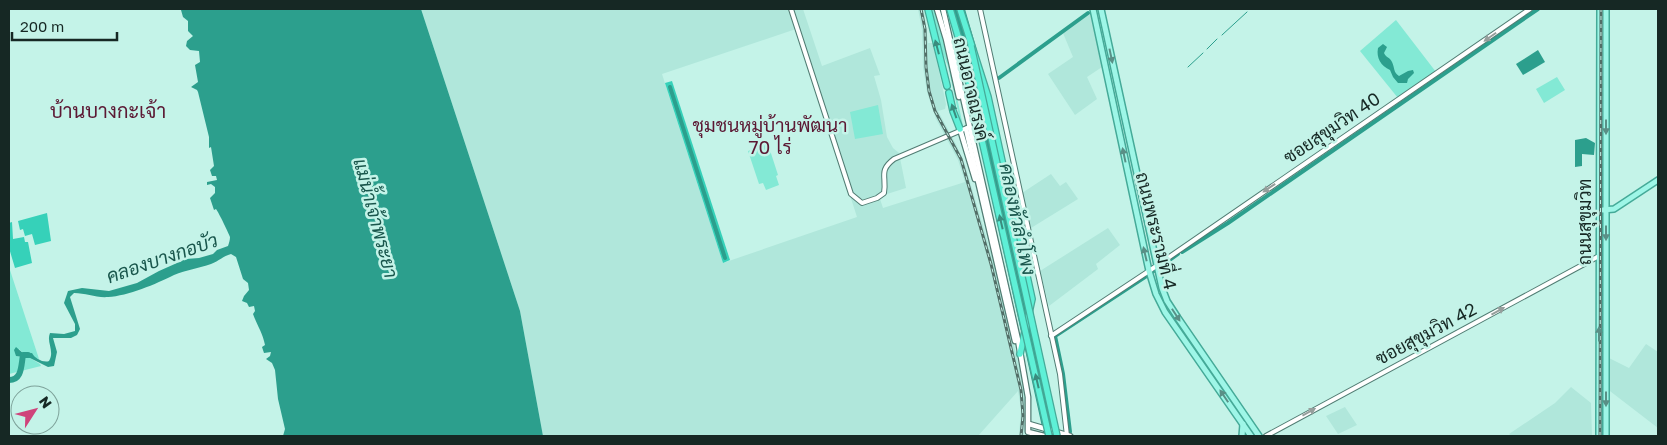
<svg xmlns="http://www.w3.org/2000/svg" width="1667" height="445" viewBox="0 0 1667 445" font-family="'Golos Text',Sarabun,sans-serif">
  <style>
    .built { fill: #b0e7db; fill-rule: evenodd }
    .green { fill: #83e9d5 }
    .forest { fill: #36d1b9 }
    .water { fill: #2c9f8d }
    .lines { fill: none; stroke-linecap: round; stroke-linejoin: round }
    .stream { stroke: #2c9f8d; stroke-width: 1 }
    .canal { stroke: #2c9f8d; stroke-width: 4 }
    .river { stroke: #2c9f8d; stroke-width: 6 }
    .tertiary-casing { stroke: #517c73; stroke-width: 6 }
    .secondary-casing { stroke: #517c73; stroke-width: 7 }
    .primary-casing { stroke: #45aa98; stroke-width: 8 }
    .motorway-casing { stroke: #45aa98; stroke-width: 8 }
    .tertiary { stroke: #fff; stroke-width: 4 }
    .secondary { stroke: #fff; stroke-width: 4.5 }
    .primary { stroke: #9ef6e7; stroke-width: 5 }
    .motorway { stroke: #5ef0d7; stroke-width: 5.5 }
    .rail-casing { stroke: #526e67; stroke-width: 3 }
    .rail { stroke: #c4f3e8; stroke-width: 1; stroke-dasharray: 4; stroke-linecap: butt }
    .motorway-bridge-casing { stroke: #45aa98; stroke-width: 8; stroke-linecap: butt }
    .motorway-bridge { stroke: #5ef0d7; stroke-width: 5.5 }
    .oneway { fill: #969e9c }
    .oneway2 { fill: #3a8c7e }
    .oneway3 { fill: #5a8f86 }
    .labels { text-anchor: middle; stroke-width: 5; stroke-linejoin: round; paint-order: stroke }
    .street-label { font-size: 18px; fill: #162824; stroke: #c4f3e8 }
    .neighbourhood-label { font-size: 19px; fill: #5c1934; stroke: #c4f3e8 }
    .water-label { font-size: 19px; font-style: italic; fill: #19564c; stroke: #c4f3e8 }
    .quarter-label { font-size: 20px; fill: #5c1934; stroke: #c4f3e8 }
  </style>
  <rect width="100%" height="100%" fill="#c4f3e8"/>
  <g class="built">
    <path d="M421,9H803L822,66L870,48L880,75L874,76L881,100L887,137L893,148L899,153L906,188L887,194L880,199L883,208L965,182L958,160L936,119L927,92L923,67L922,30L918,9H924L928,43H933L946,104L945,109L938,111L956,144L965,165L994,263L1023,383L1026,408L1024,436H1019L1021,408L1018,391L978,436H543L520,311ZM796,29L857,217L723,263L662,74Z"/>
    <polygon points="1090,13 1102,67 1087,77 1097,99 1075,115 1048,74 1073,57 1063,33"/>
    <polygon points="1051,174 1060,186 1066,182 1078,199 1031,228 1022,193"/>
    <polygon points="1108,228 1120,245 1096,264 1098,269 1049,306 1040,271"/>
    <polygon points="1646,344 1658,352 1658,428 1606,388 1609,358 1629,368"/>
    <polygon points="1571,387 1591,403 1592,436 1512,436 1509,434 1555,403"/>
    <polygon points="1345,407 1357,425 1338,434 1326,416"/>
  </g>
  <g class="green">
    <polygon points="930,9 935,9 945,40 963,126 961,125 948,66 938,42"/>
    <polygon points="1396,20 1436,72 1398,98 1360,51"/>
    <polygon points="1557,77 1565,90 1544,103 1536,89"/>
    <polygon points="878,105 883,134 855,139 850,112"/>
    <polygon points="768,144 778,175 776,176 779,185 766,190 763,183 759,184 748,151"/>
    <polygon points="9,267 39,359 24,354 19,349 16,356 30,358 40,364 41,366 9,374"/>
  </g>
  <g class="forest">
    <polygon points="672,81 730,260 723,263 665,83"/>
    <polygon points="47,213 51,241 35,245 32,234 25,236 23,229 20,230 18,221"/>
    <polygon points="12,222 13,239 24,237 25,242 28,242 32,263 15,268 9,248 9,223"/>
  </g>
  <g class="water">
    <path d="M177,9H421L520,311L543,436H283L285,429L278,399L275,370L272,363L266,359L270,356L271,352L264,353L262,347L265,345C263,334 257,325 253,314L255,311L254,306L249,307L247,303L242,301L244,296L249,290L248,283L243,279L236,257L231,254C223,256 219,261 211,264C199,268 186,270 174,275C156,284 128,296 108,297C96,298 86,293 74,293L70,297L80,329L77,335L71,338H53L57,352L54,366L48,367L30,358L16,356L14,350L16,347L24,354L32,353C35,359 44,363 49,361C55,351 46,342 50,333L64,334L75,331V324L64,303L68,291L82,288L109,291L137,283L159,271L186,259L199,258L213,254L217,250L228,246C229,243 230,240 230,237C229,234 219,213 216,209L214,210L210,198L215,193V187L211,184L207,185V182L217,180L216,176H212L210,170L214,166L211,147L209,148V137L198,92L197,90L191,87L198,82L195,65L200,62L199,51L190,50L186,46L187,41L193,36L188,31V21L183,17L181,10H177Z"/>
    <polygon points="953,9 965,9 976,47 1060,436 1044,436 977,132 962,41"/>
    <path d="M1383,44L1387,47L1384,53C1386,58 1390,57 1392,62C1395,68 1393,72 1399,76L1408,71L1413,70L1414,73L1408,79L1407,83H1398L1393,77L1390,70C1381,66 1376,58 1378,48Z"/>
    <polygon points="1538,50 1545,62 1523,75 1516,64"/>
    <polygon points="1586,138 1595,143 1594,155 1582,154 1582,166 1575,167 1575,140"/>
  </g>
  <g class="lines">
    <g class="stream">
      <polyline points="1249,9 1250,9"/>
      <polyline points="1222,35 1247,12"/>
      <polyline points="1207,49 1217,39"/>
      <polyline points="1188,67 1203,53"/>
    </g>
    <g class="canal">
      <polyline points="999,78 1088,13"/>
      <polyline points="670,87 725,258"/>
      <polyline points="1182,252 1228,223 1538,9"/>
      <polyline points="1160,267 1178,254"/>
      <polyline points="1153,271 1154,271"/>
      <polyline points="1070,432 1063,374 1055,336 1148,275"/>
    </g>
    <path class="river" d="M9,380C22,380 21,366 23,355H28"/>
    <defs>
      <g id="tertiary">
        <path d="M791,9L851,194L862,203L877,198L884,193C887,177 878,171 894,159L969,127"/>
        <polyline points="980,9 1060,374 1067,436"/>
        <polyline points="1051,336 1149,271 1530,9"/>
        <polyline points="1266,436 1599,256"/>
      </g>
      <g id="secondary">
        <polyline points="937,9 946,39 959,97"/>
        <polyline points="943,9 1018,340 1028,397 1028,432 1044,436"/>
        <polyline points="960,129 975,179"/>
        <polyline points="966,129 1015,341"/>
        <polyline points="1029,424 1070,436"/>
      </g>
      <g id="primary">
        <polyline points="1093,9 1149,271 1156,294 1165,312 1251,436"/>
        <polyline points="1101,9 1162,288 1167,301 1178,318 1259,436"/>
        <polyline points="1606,9 1606,436"/>
        <polyline points="1603,210 1614,209 1658,180"/>
        <polyline points="1242,436 1243,424"/>
        <polyline points="1599,436 1600,9"/>
      </g>
      <g id="motorway">
        <polyline points="928,9 947,86"/>
        <polyline points="960,9 988,97 1032,299 1020,354"/>
        <polyline points="949,93 953,111 960,129"/>
      </g>
    </defs>
    <use href="#tertiary" class="tertiary-casing"/>
    <use href="#secondary" class="secondary-casing"/>
    <use href="#primary" class="primary-casing"/>
    <use href="#motorway" class="motorway-casing"/>
    <use href="#tertiary" class="tertiary"/>
    <use href="#secondary" class="secondary"/>
    <use href="#primary" class="primary"/>
    <use href="#motorway" class="motorway"/>
    <defs>
      <g id="rail">
        <polyline points="921,9 925,29 926,67 929,91 935,111 961,159 991,264 1021,390 1023,416 1021,436"/>
        <polyline points="1600,436 1601,9"/>
      </g>
    </defs>
    <use href="#rail" class="rail-casing"/>
    <use href="#rail" class="rail"/>
    <defs>
      <g id="motorway-bridge">
        <polyline points="950,9 960,43 1049,436"/>
        <polyline points="971,46 1057,436"/>
      </g>
    </defs>
    <use href="#motorway-bridge" class="motorway-bridge-casing"/>
    <use href="#motorway-bridge" class="motorway-bridge"/>
  </g>
  <defs><path id="oneway-solid" d="M-6-.8H1V-3.2L6.5 0L1 3.2V.8H-6Z" transform="scale(1.25)"/></defs>
  <g class="oneway">
    <use href="#oneway-solid" transform="translate(1490 37) rotate(145)"/>
    <use href="#oneway-solid" transform="translate(1269 188) rotate(146)"/>
    <use href="#oneway-solid" transform="translate(1498 311) rotate(-29)"/>
    <use href="#oneway-solid" transform="translate(1309 412) rotate(-29)"/>
  </g>
  <g class="oneway2">
    <use href="#oneway-solid" transform="translate(937 47) rotate(-105)"/>
    <use href="#oneway-solid" transform="translate(954 111) rotate(-109)"/>
    <use href="#oneway-solid" transform="translate(1001 222) rotate(-103)"/>
    <use href="#oneway-solid" transform="translate(1037 381) rotate(-103)"/>
  </g>
  <g class="oneway3">
    <use href="#oneway-solid" transform="translate(1111 56) rotate(78)"/>
    <use href="#oneway-solid" transform="translate(1606 127) rotate(90)"/>
    <use href="#oneway-solid" transform="translate(1124 155) rotate(-102)"/>
    <use href="#oneway-solid" transform="translate(1606 233) rotate(90)"/>
    <use href="#oneway-solid" transform="translate(1145 254) rotate(-103)"/>
    <use href="#oneway-solid" transform="translate(1176 315) rotate(57)"/>
    <use href="#oneway-solid" transform="translate(1599 334) rotate(-90)"/>
    <use href="#oneway-solid" transform="translate(1224 396) rotate(-124)"/>
    <use href="#oneway-solid" transform="translate(1606 399) rotate(90)"/>
  </g>
  <g class="labels">
    <g class="street-label">
      <text transform="translate(971 89) rotate(77)" y="6">ถนนอาจณรงค์</text>
      <text transform="translate(1332 128) rotate(-34)" y="6">ซอยสุขุมวิท 40</text>
      <text transform="translate(1585 222) rotate(-90)" y="6">ถนนสุขุมวิท</text>
      <text transform="translate(1156 231) rotate(76)" y="6">ถนนพระรามที่ 4</text>
      <text transform="translate(1426 334) rotate(-28)" y="6">ซอยสุขุมวิท 42</text>
    </g>
    <g class="neighbourhood-label">
      <text x="770" y="132">ชุมชนหมู่บ้านพัฒนา<tspan x="770" dy="22">70 ไร่</tspan></text>
    </g>
    <g class="water-label">
      <text transform="translate(376 218) rotate(75)" y="7">แม่น้ำเจ้าพระยา</text>
      <text transform="translate(1018 219) rotate(78)" y="7">คลองหัวลำโพง</text>
      <text transform="translate(162 258) rotate(-19)" y="7">คลองบางกอบัว</text>
    </g>
    <g class="quarter-label">
      <text x="108" y="118">บ้านบางกะเจ้า</text>
    </g>
  </g>
  <rect width="1667" height="445" fill="none" stroke="#162824" stroke-width="20"/>
  <g transform="translate(35 410) rotate(54)"><circle r="24" fill="#c4f3e8" stroke="#7ea29a"/>
  <path d="M0-4L9 19L0 12L-9 19Z" fill="#cf447b"/>
  <text y="-8" font-size="14" font-weight="bold" text-anchor="middle" fill="#162824">N</text>
  </g>
  <path d="M12 32v8h105v-8" fill="none" stroke="#162824" stroke-width="2.5"/>
  <text x="20" y="32" font-size="15" fill="#162824" stroke="#c4f3e8" stroke-width="4" paint-order="stroke">200 m</text>
</svg>
